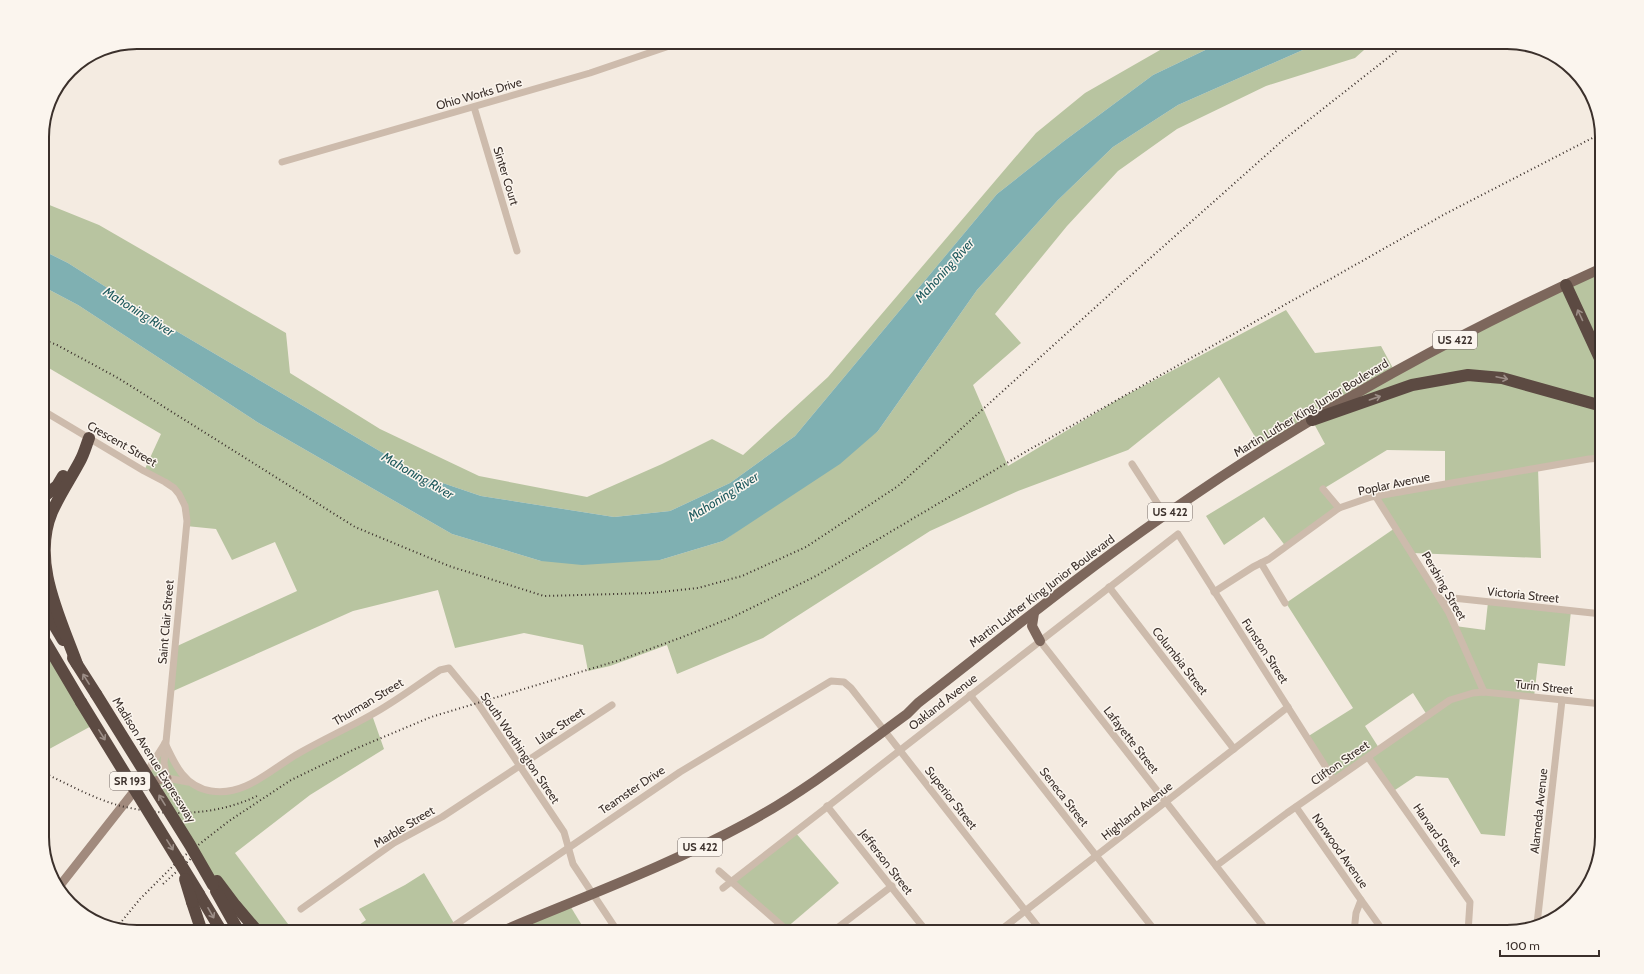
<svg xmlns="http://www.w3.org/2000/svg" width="1644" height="974" viewBox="0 0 1644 974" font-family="Cabin,sans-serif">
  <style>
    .green { fill: #b8c4a0; fill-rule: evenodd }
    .water { fill: #7fb0b2 }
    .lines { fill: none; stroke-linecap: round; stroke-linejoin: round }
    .street { stroke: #cdbbac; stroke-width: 7 }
    .secondary { stroke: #a18a7d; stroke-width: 9 }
    .primary { stroke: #7d675c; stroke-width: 10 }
    .highway { stroke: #5c4a42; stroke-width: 12 }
    .rail { stroke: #3b302b; stroke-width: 2; stroke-dasharray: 1 3; stroke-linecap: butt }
    .highway-bridge { stroke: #5c4a42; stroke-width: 12 }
    .oneway { stroke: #9c8e87 }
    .labels { text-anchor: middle; stroke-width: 3; stroke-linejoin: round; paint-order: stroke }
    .shield { fill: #fbf5ee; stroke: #756b66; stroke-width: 1 }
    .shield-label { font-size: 11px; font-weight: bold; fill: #3b302b }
    .street-label { font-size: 12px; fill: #3b302b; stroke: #fbf5ee }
    .water-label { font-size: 13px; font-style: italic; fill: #1f5a5e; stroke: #fbf5ee }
    .rim { fill: none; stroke: #3b302b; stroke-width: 2 }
  </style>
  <rect width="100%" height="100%" fill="#f4ebe1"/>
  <g class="green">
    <polygon points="1174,42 1222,42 1153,75 1064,141 997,194 795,436 730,483 670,511 614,517 481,496 422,476 166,325 68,263 42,250 42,202 99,225 286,333 290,373 380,429 479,476 587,497 662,464 712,439 743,455 828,377 1036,133 1085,93"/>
    <path d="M1321,42H1373L1355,58L1266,86L1177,129L1118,171L1067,226L995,314L1021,343L973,385L1008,466L1117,400L1286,310L1315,353L1381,346L1395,372L1602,268V402L1504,375L1464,380L1499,382L1602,410V458L1538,468L1541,558L1412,553L1455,626L1485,630L1488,602L1571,611L1565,666L1538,663L1534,697L1520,696L1505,836L1481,834L1448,778L1416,776L1392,792L1368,757L1334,780L1307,737L1353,708L1286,603L1395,528L1376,497L1445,484V451L1387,450L1323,489L1339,508L1286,547L1264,517L1224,545L1206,516L1325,444L1312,420L1263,450L1219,377L1128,450L1018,491L930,531L763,638L677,674L667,645L610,666L588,671L583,645L524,633L455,648L438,590L353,611L171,692L175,647L297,591L275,542L232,560L216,529L186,526L179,494L144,471L161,434L42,364V286L78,305L257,422L452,534L541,561L660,560L723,541L878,431L977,290L1058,200L1113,147L1178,105ZM1413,693L1427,715L1379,748L1365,726Z"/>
    <polygon points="42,651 69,680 95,724 42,753 42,710 45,705 46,695 42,695"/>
    <polygon points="372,715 384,749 310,795 235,853 294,932 258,932 190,845 151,782 139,785 165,743 177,768 203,789 236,790"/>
    <polygon points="795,832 839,883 785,929 731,881"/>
    <polygon points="424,873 455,925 445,932 349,932 366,920 359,909 405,885"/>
    <polygon points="569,904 586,932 500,932"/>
  </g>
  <polygon class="water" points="1222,42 1321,42 1178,105 1113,147 1058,200 977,290 878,431 840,464 723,541 660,560 582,565 541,561 452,534 257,422 78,305 42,286 42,250 68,263 166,325 422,476 481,496 614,517 670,511 730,483 795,436 997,194 1064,141 1153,75"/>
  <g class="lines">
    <g class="street">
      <polyline points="474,107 517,251"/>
      <polyline points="282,162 590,73 681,42"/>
      <polyline points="42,410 144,471 165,482 174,488 179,494 185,506 187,521 164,763 167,778 188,782"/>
      <polyline points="1132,464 1165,515"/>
      <polyline points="1323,489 1339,508"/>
      <polyline points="1376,497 1449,613 1484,692"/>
      <polyline points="1261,563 1285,603"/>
      <polyline points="1109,587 1234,749"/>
      <polyline points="1214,592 1253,567 1269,559 1339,508 1371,497 1589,459 1602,458"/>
      <polyline points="1442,601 1453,598 1602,614"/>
      <polyline points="1040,641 1263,926 1263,932"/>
      <polyline points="970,695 1156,932"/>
      <path d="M165,743C175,765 185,787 211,791C246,797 273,767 301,752C324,739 348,728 371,715C395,702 417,685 440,670L449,668L477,702L564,832L573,864L618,932"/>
      <polyline points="1368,757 1470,902 1468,932"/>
      <polyline points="145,775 165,743"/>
      <polyline points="827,806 927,932"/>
      <polyline points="1296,807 1361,900 1356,913 1354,932"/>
      <polyline points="1216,866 1287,813 1450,700 1473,693 1484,692 1602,704"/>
      <polyline points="719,871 789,932"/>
      <polyline points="723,888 1178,534 1334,780"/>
      <polyline points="1361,900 1379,925 1382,932"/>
      <polyline points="301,909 394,843 442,817 612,705"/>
      <polyline points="1537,924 1562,700"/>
      <polyline points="445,932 680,772 831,681 844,682 851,688 1042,932"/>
      <polyline points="832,932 892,886"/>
      <polyline points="998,932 1288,707"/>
    </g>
    <polyline class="secondary" points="58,888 139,785 167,778"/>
    <g class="primary">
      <polyline points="1034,613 1032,626 1040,641"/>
      <path d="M500,932C583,897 668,866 747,823C804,792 855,752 907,714L918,703C999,640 1080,574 1165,515C1302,419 1449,337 1602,268"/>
    </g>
    <g class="highway">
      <polyline points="1566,285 1602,363"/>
      <polyline points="1312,420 1412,385 1468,375 1502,378 1602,406"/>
      <polyline points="42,498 57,486 63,476"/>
      <polyline points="42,605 63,640"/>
      <polyline points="42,636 81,702"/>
      <polyline points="73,658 96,694"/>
      <path d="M77,664C60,617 31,562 52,512C60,494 71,478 80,461C84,454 86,446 89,438"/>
      <polyline points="217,881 235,905 258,932"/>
      <polyline points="216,891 239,932"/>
      <polyline points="199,894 222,932"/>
      <polyline points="192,902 202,932"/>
    </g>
    <g class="rail">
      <polyline points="42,339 57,345 118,378 355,527 449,566 544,596 651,593 698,588 742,576 806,547 898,486 1120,285 1282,141 1408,42"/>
      <path d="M42,772C68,784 94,799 121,806C167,817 217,816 259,795"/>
      <polyline points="163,884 196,854"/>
      <polyline points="117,927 140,899 179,860 229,821 291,780 355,749 431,717 620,660 680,638 733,617 816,576 1027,451 1445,214 1602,133"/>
    </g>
    <g class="highway-bridge">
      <polyline points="96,694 190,845 213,885"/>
      <polyline points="81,702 199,894"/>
      <polyline points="185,879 192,902"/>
    </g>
  </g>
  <defs><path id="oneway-shaft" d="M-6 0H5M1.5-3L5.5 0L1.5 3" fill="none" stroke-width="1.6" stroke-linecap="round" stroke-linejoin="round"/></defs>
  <g class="oneway">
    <use href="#oneway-shaft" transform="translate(1580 315) rotate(-115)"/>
    <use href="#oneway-shaft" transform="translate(1502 378) rotate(12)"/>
    <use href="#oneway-shaft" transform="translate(1375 398) rotate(-19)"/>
    <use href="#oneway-shaft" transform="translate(86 679) rotate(-122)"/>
    <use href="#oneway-shaft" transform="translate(102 735) rotate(58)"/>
    <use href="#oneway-shaft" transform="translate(162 800) rotate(-122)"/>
    <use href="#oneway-shaft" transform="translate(170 845) rotate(58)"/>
    <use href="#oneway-shaft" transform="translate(211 913) rotate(60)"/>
  </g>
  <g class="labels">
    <g class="shield">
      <rect x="1433" y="331" width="44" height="18" rx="3"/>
      <rect x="1148" y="503" width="44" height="18" rx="3"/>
      <rect x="110" y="772" width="40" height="18" rx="3"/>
      <rect x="678" y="838" width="44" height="18" rx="3"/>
    </g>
    <g class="shield-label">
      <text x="1455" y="344">US 422</text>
      <text x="1170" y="516">US 422</text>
      <text x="130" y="785">SR 193</text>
      <text x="700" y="851">US 422</text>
    </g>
    <g class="street-label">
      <text transform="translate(479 94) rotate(-16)" y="4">Ohio Works Drive</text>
      <text transform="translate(506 176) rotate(73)" y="4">Sinter Court</text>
      <text transform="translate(1311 408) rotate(-31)" y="4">Martin Luther King Junior Boulevard</text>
      <text transform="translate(122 444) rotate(30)" y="4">Crescent Street</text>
      <text transform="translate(1394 484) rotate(-12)" y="4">Poplar Avenue</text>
      <text transform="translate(1444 586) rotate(60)" y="4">Pershing Street</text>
      <text transform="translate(1042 591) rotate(-37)" y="4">Martin Luther King Junior Boulevard</text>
      <text transform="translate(1523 595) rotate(6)" y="4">Victoria Street</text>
      <text transform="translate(166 622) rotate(-85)" y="4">Saint Clair Street</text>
      <text transform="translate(1265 651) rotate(57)" y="4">Funston Street</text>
      <text transform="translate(1180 661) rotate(52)" y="4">Columbia Street</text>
      <text transform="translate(1544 687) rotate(6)" y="4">Turin Street</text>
      <text transform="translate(368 702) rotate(-31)" y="4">Thurman Street</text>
      <text transform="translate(943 702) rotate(-38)" y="4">Oakland Avenue</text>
      <text transform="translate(560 726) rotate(-34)" y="4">Lilac Street</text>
      <text transform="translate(1131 740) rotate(52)" y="4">Lafayette Street</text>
      <text transform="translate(520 748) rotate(56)" y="4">South Worthington Street</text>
      <text transform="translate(154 760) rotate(58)" y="4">Madison Avenue Expressway</text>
      <text transform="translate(1340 763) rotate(-35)" y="4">Clifton Street</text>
      <text transform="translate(632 790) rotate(-34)" y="4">Teamster Drive</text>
      <text transform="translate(1064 797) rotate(52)" y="4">Seneca Street</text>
      <text transform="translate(951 798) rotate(52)" y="4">Superior Street</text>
      <text transform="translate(1137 811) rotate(-38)" y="4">Highland Avenue</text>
      <text transform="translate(1539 811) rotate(-84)" y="4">Alameda Avenue</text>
      <text transform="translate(404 827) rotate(-31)" y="4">Marble Street</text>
      <text transform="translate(1437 835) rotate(55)" y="4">Harvard Street</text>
      <text transform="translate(1340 851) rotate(55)" y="4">Norwood Avenue</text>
      <text transform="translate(886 862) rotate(52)" y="4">Jefferson Street</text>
    </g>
    <g class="water-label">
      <text transform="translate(944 270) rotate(-48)" y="5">Mahoning River</text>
      <text transform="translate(139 311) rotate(32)" y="5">Mahoning River</text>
      <text transform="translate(418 475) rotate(30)" y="5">Mahoning River</text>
      <text transform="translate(723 496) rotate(-32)" y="5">Mahoning River</text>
    </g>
  </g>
  <path d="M0 0H1644V974H0ZM137 49H1507A88 88 0 0 1 1595 137V837A88 88 0 0 1 1507 925H137A88 88 0 0 1 49 837V137A88 88 0 0 1 137 49Z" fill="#fbf5ee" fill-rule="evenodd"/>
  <path class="rim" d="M137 49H1507A88 88 0 0 1 1595 137V837A88 88 0 0 1 1507 925H137A88 88 0 0 1 49 837V137A88 88 0 0 1 137 49Z"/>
  <path d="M1500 950v6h99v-6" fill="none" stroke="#3b302b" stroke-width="2"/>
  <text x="1506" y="950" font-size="12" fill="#3b302b" stroke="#fbf5ee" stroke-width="3" paint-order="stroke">100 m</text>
</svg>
